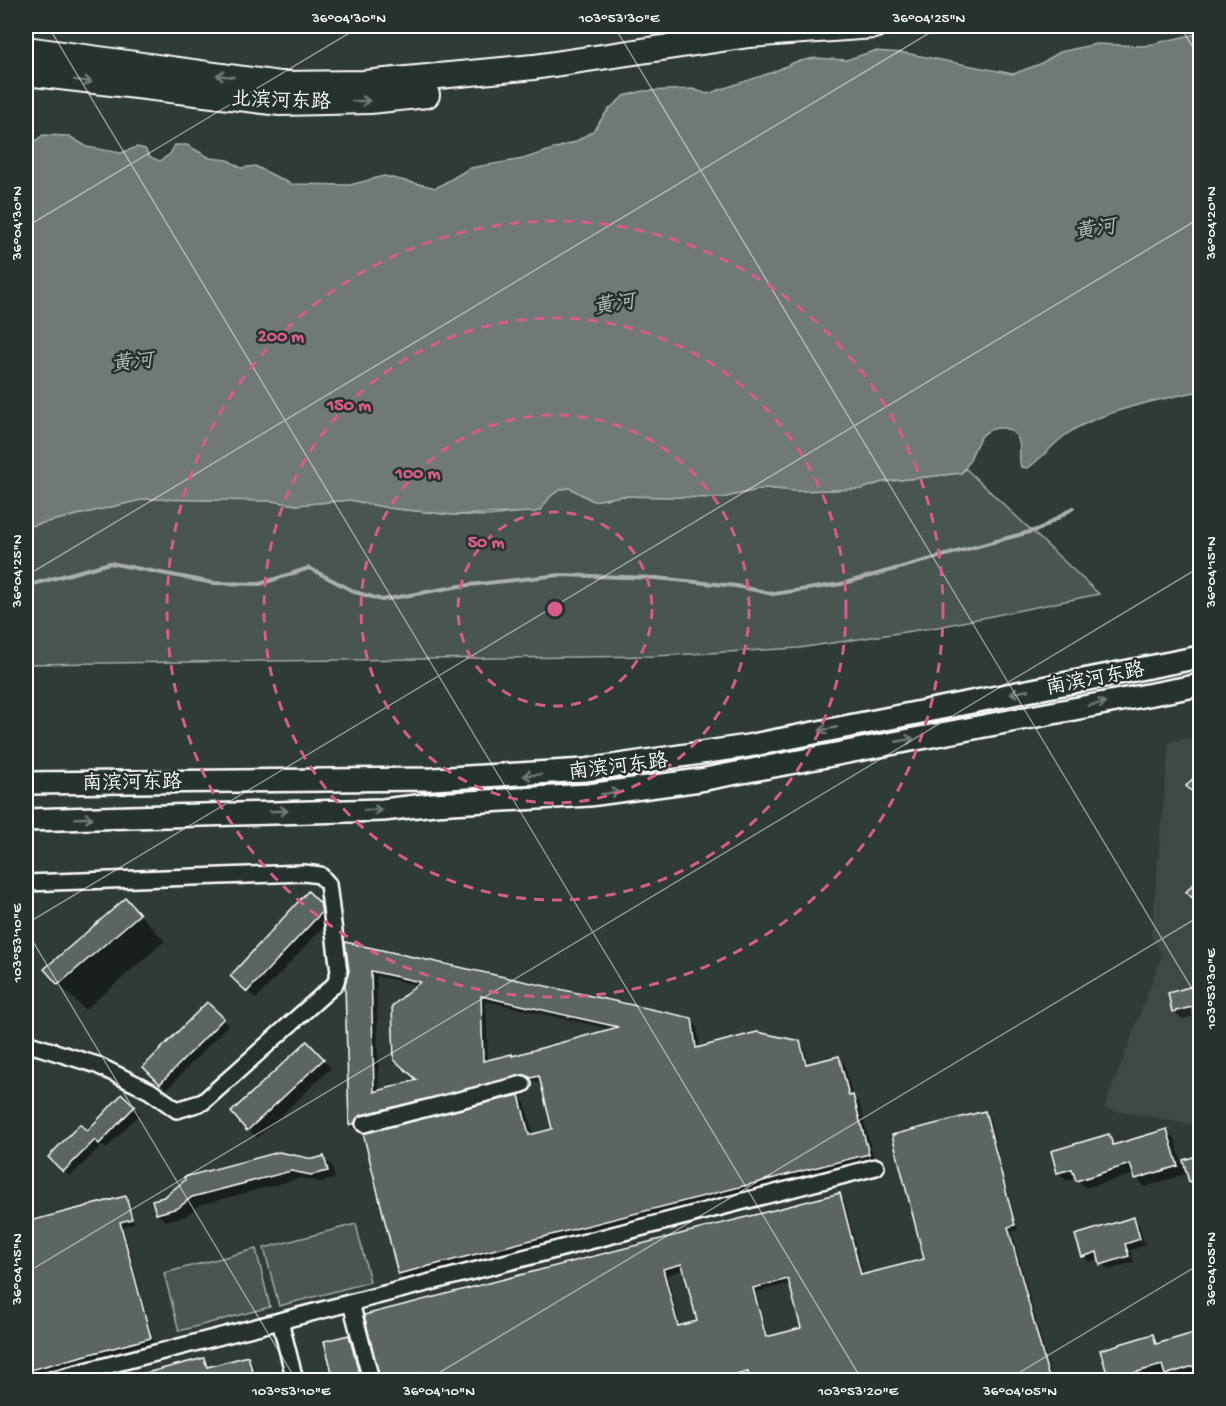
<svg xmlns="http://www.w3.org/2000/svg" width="1226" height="1406" viewBox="0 0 1226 1406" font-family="'Gochi Hand','LXGW WenKai TC',sans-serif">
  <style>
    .built { fill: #3c4842 }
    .green { fill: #4a544f; stroke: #a4aaa7; stroke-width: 1.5 }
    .water { fill: #707975; stroke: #a9afac; stroke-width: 1.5 }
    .shadow { fill: #0007; fill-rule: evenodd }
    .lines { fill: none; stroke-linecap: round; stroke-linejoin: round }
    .stream { stroke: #a9afac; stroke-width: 4 }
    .building { fill: #5b6661; stroke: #fff; stroke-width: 1.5; fill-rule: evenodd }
    .minor-casing { stroke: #fff; stroke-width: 20 }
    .secondary-casing { stroke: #fff; stroke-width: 26 }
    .primary-casing { stroke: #fff; stroke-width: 28 }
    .minor { stroke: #26332d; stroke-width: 15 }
    .secondary { stroke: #26332d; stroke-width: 21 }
    .primary { stroke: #26332d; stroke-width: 24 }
    .oneway { stroke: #727a76 }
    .ticks { fill: none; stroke: #fff; stroke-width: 1.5; stroke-opacity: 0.45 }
    .ring { fill: none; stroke: #d45d8c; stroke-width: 3; stroke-dasharray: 10 8 }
    .labels { text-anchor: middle; stroke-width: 5; stroke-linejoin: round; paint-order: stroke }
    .street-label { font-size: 20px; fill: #fff; stroke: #26332d }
    .water-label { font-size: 21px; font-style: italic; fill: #b8bcba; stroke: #26332d }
    .centre { fill: #d45d8c; stroke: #26332d; stroke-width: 3 }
    .ring-label { font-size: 18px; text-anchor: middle; font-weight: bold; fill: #d45d8c; stroke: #26332d; stroke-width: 5; stroke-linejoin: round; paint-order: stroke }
    .neatline { fill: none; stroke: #fff; stroke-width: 2 }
    .ticks-label { font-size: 15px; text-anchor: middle; fill: #fff }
  </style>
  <rect width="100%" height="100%" fill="#2f3b35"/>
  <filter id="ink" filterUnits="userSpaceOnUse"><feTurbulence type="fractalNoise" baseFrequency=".0167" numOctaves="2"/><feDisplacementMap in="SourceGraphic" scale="12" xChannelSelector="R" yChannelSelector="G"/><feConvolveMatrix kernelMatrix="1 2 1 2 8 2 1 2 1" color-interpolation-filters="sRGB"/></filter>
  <g filter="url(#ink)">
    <polygon class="built" points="1200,736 1200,1126 1104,1109 1162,955 1151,936 1169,742"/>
    <g class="green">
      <polygon points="966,469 1099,594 938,627 799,648 655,656 26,664 26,527 145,499 272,501 297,505 350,500 388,508 453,515 489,516 541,510 550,496 561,489 570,488 593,501 622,496 721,498 766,488 795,491 862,489 882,482 961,473"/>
      <polygon points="356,1224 370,1282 279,1306 264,1248"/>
      <polygon points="256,1249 270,1307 179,1331 164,1273"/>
    </g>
    <path class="water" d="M1200,33V391C1161,399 1100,411 1067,434C1053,444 1042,458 1028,468L1021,467C1018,458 1022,448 1018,439C1015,433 1010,429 1003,428C973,426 976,460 961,473L882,482L862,489L795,491L766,488L721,498L622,496L593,501L570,488L561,489L551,496L540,510L536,512L453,515L388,508L350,500L297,505L272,501L145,499L26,527V143H33L43,135L69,136L87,147L121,153L137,147L145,149L150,157L160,161L170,154L175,145H187L210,158L228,160L241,168L255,166L291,184L350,185L384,176L436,188L470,168L523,159L575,142L593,131L608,110L624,96L643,91L693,89L707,94L773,72L795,62L815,58L846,60L874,51L905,53L1013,74L1040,64L1060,52L1096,44L1144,46Z"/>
    <g class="shadow">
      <polygon points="308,893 328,912 329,921 256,999 240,984"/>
      <polygon points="126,900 165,941 85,1010 59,984"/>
      <path d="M347,944L691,1020L697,1026L700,1049L799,1043L805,1049L809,1065L838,1057L844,1063L853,1097L859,1102L874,1160L405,1280L399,1274L519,1097L525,1103L533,1135L554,1130L542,1083L532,1080L368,1120L356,1131L350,1125L347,984L350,971ZM376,976L418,985L419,1081L379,1092ZM486,1001L614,1030L514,1058L511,1055L488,1062Z"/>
      <polygon points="1200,986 1200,1026 1196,1016 1182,1019 1174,1011 1169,994"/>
      <polygon points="207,1004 228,1025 167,1089 145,1067"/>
      <polygon points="307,1043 331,1068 257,1138 233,1113"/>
      <polygon points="123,1097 140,1113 106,1149 102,1145 70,1177 50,1157 87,1133"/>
      <path d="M984,1113L989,1117L1018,1230L1012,1232L1052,1380H382V1378L839,1195L844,1200L864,1276L926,1260ZM685,1269L699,1322L680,1326L667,1275ZM791,1283L803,1329L768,1338L756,1292Z"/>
      <polygon points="1167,1131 1175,1139 1185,1174 1144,1187 1135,1174 1085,1188 1076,1178 1067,1181 1058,1172 1108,1135 1117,1146"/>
      <polygon points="1200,1156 1200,1186 1197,1187 1191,1181 1185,1161"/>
      <polygon points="323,1157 332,1166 335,1179 320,1182 301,1178 200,1205 186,1216 165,1221 157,1213 154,1201"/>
      <polygon points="125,1198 129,1201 134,1223 123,1226 154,1342 26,1375 26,1223"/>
      <polygon points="1133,1219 1139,1225 1145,1245 1130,1250 1134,1262 1108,1270 1100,1259 1089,1262 1083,1256"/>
      <polygon points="1194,1335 1200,1341 1200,1375 1182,1380 1173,1380 1166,1374 1145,1380 1111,1380 1102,1351 1152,1336 1161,1344"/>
      <polygon points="349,1336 353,1341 364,1380 336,1380 326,1342"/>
      <polygon points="248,1357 252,1362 257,1380 122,1380 204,1359 209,1367"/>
    </g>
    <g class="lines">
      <polyline class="stream" points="26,586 110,563 213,583 260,584 309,568 355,592 382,600 460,586 560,575 656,578 736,586 773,594 841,584 1040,529 1073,508"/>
    </g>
    <g class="building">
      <polygon points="1200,771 1200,799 1186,786"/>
      <polygon points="1200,876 1200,905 1186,892"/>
      <polygon points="308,891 320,903 322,912 247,992 230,976"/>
      <polygon points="126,898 140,914 58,985 44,969"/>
      <path d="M345,942L692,1018L696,1048L757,1032L800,1041L806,1064L839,1056L849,1096L853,1095L869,1154L398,1274L363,1133L519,1095L529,1135L552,1129L539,1076L531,1078L525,1075L362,1115L355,1123L349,1125L345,984L349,971ZM371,971L420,982L392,1006L394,1060L417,1080L374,1092ZM481,996L618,1027L512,1056V1054L483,1061Z"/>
      <polygon points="1200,984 1200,1025 1197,1026 1192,1007 1172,1012 1168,993"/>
      <polygon points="207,1002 224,1018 160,1084 143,1067"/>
      <polygon points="307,1041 324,1059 247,1131 231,1112"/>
      <polygon points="122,1094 135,1106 99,1144 95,1140 63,1172 48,1157 80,1124 87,1131"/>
      <path d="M985,1111L1015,1225L1008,1227L1049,1378L1037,1380H749L748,1372L715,1380H423L422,1373L393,1380H380L364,1315L840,1193L861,1275L924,1259L892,1135ZM682,1264L697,1321L678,1326L663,1269ZM788,1279L801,1328L766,1337L753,1288Z"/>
      <polygon points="1167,1129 1178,1166 1135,1179 1130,1164 1076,1181 1072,1169 1057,1173 1051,1151 1109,1134 1113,1145"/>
      <polygon points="279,1152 313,1159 324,1156 328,1171 311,1175 291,1171 192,1197 178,1208 156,1214 152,1200 164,1197 185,1180 184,1177"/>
      <polygon points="1200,1155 1200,1179 1189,1182 1183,1160"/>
      <polygon points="126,1196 132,1219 120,1222 151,1338 30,1370 26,1352 26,1222"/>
      <polygon points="1134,1217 1140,1239 1125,1244 1129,1256 1100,1265 1097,1252 1082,1257 1075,1235"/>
      <polygon points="1194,1333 1200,1364 1165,1375 1162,1365 1109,1380 1100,1350 1153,1334 1156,1344"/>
      <polygon points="349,1335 361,1380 334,1380 324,1341"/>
      <polygon points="248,1356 255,1380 131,1380 130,1377 204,1358 207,1367"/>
    </g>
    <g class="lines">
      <defs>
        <g id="minor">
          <polyline points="26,883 304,873 320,875 328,884 339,972 335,984 203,1102 177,1110 150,1091 97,1065 26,1043"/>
          <polyline points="364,1124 523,1084"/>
          <polyline points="351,1303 371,1380"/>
          <polyline points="280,1321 295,1380"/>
          <polyline points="51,1380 876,1167"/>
        </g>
        <g id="secondary">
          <polyline points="26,783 433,779 585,770 748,746 1200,657"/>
          <polyline points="26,820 383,810 434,804 589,795 700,780 1200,685"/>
        </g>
        <g id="primary">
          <polyline points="26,49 280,84 364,83 534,67 749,35 874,26"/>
          <polyline points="26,73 280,103 370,101 427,95"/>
        </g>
      </defs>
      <use href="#minor" class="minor-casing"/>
      <use href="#secondary" class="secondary-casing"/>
      <use href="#primary" class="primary-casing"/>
      <use href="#minor" class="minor"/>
      <use href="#secondary" class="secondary"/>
      <use href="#primary" class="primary"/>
    </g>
    <defs><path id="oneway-shaft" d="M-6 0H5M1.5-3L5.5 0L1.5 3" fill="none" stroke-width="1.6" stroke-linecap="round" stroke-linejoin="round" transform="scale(1.5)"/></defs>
    <g class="oneway">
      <use href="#oneway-shaft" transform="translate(225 76) rotate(-173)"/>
      <use href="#oneway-shaft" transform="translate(83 81) rotate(8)"/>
      <use href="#oneway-shaft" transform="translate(361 101) rotate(-2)"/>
      <use href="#oneway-shaft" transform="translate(1019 692) rotate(169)"/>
      <use href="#oneway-shaft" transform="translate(1097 704) rotate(-11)"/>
      <use href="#oneway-shaft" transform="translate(828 729) rotate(169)"/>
      <use href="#oneway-shaft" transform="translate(905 740) rotate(-11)"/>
      <use href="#oneway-shaft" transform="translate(532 775) rotate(176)"/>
      <use href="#oneway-shaft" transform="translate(610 793) rotate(-7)"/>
      <use href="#oneway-shaft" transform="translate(373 810)"/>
      <use href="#oneway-shaft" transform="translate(279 811) rotate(-2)"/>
      <use href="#oneway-shaft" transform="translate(84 818) rotate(-2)"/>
    </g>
  </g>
  <path class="ticks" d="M48,26L862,1380M614,26L1200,1002M1180,26L1200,59M26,227L361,26M26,576L941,26M26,924L1200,218M26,930L296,1380M26,1273L1200,567M427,1380L1200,916M1007,1380L1200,1264"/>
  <g class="ring">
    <circle cx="555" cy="609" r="97"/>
    <circle cx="555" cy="609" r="194"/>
    <circle cx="555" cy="609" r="291"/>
    <circle cx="555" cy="609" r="388"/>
  </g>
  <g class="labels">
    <g class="street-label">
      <text transform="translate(281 99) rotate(2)" y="7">北滨河东路</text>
      <text transform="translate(1095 677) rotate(-11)" y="7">南滨河东路</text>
      <text transform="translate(618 765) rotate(-7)" y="7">南滨河东路</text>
      <text transform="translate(132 781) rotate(-1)" y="7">南滨河东路</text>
    </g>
    <g class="water-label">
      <text transform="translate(1095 228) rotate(-9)" y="7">黄河</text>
      <text transform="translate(614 303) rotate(-9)" y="7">黄河</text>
      <text transform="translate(132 361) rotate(-6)" y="7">黄河</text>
    </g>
  </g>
  <circle cx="555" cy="609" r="9" class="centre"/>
  <g class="ring-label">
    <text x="281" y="341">200 m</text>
    <text x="349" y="410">150 m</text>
    <text x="418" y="478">100 m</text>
    <text x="486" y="547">50 m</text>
  </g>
  <rect width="1226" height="1406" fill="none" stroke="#26332d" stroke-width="66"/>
  <rect x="33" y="33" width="1160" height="1340" class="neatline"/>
  <g class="ticks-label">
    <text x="349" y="22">36°04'30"N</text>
    <text x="619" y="22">103°53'30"E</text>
    <text x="929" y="22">36°04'25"N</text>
    <text transform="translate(16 223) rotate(-90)" y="5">36°04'30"N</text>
    <text transform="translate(1210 223) rotate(-90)" y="5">36°04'20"N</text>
    <text transform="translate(16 571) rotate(-90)" y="5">36°04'25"N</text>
    <text transform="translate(1210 572) rotate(-90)" y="5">36°04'15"N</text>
    <text transform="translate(16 943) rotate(-90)" y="5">103°53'10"E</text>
    <text transform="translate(1210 989) rotate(-90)" y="5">103°53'30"E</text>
    <text transform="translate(16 1269) rotate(-90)" y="5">36°04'15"N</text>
    <text transform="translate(1210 1269) rotate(-90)" y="5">36°04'05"N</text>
    <text x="291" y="1395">103°53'10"E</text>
    <text x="439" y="1395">36°04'10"N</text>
    <text x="858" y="1395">103°53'20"E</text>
    <text x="1020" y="1395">36°04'05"N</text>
  </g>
</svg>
